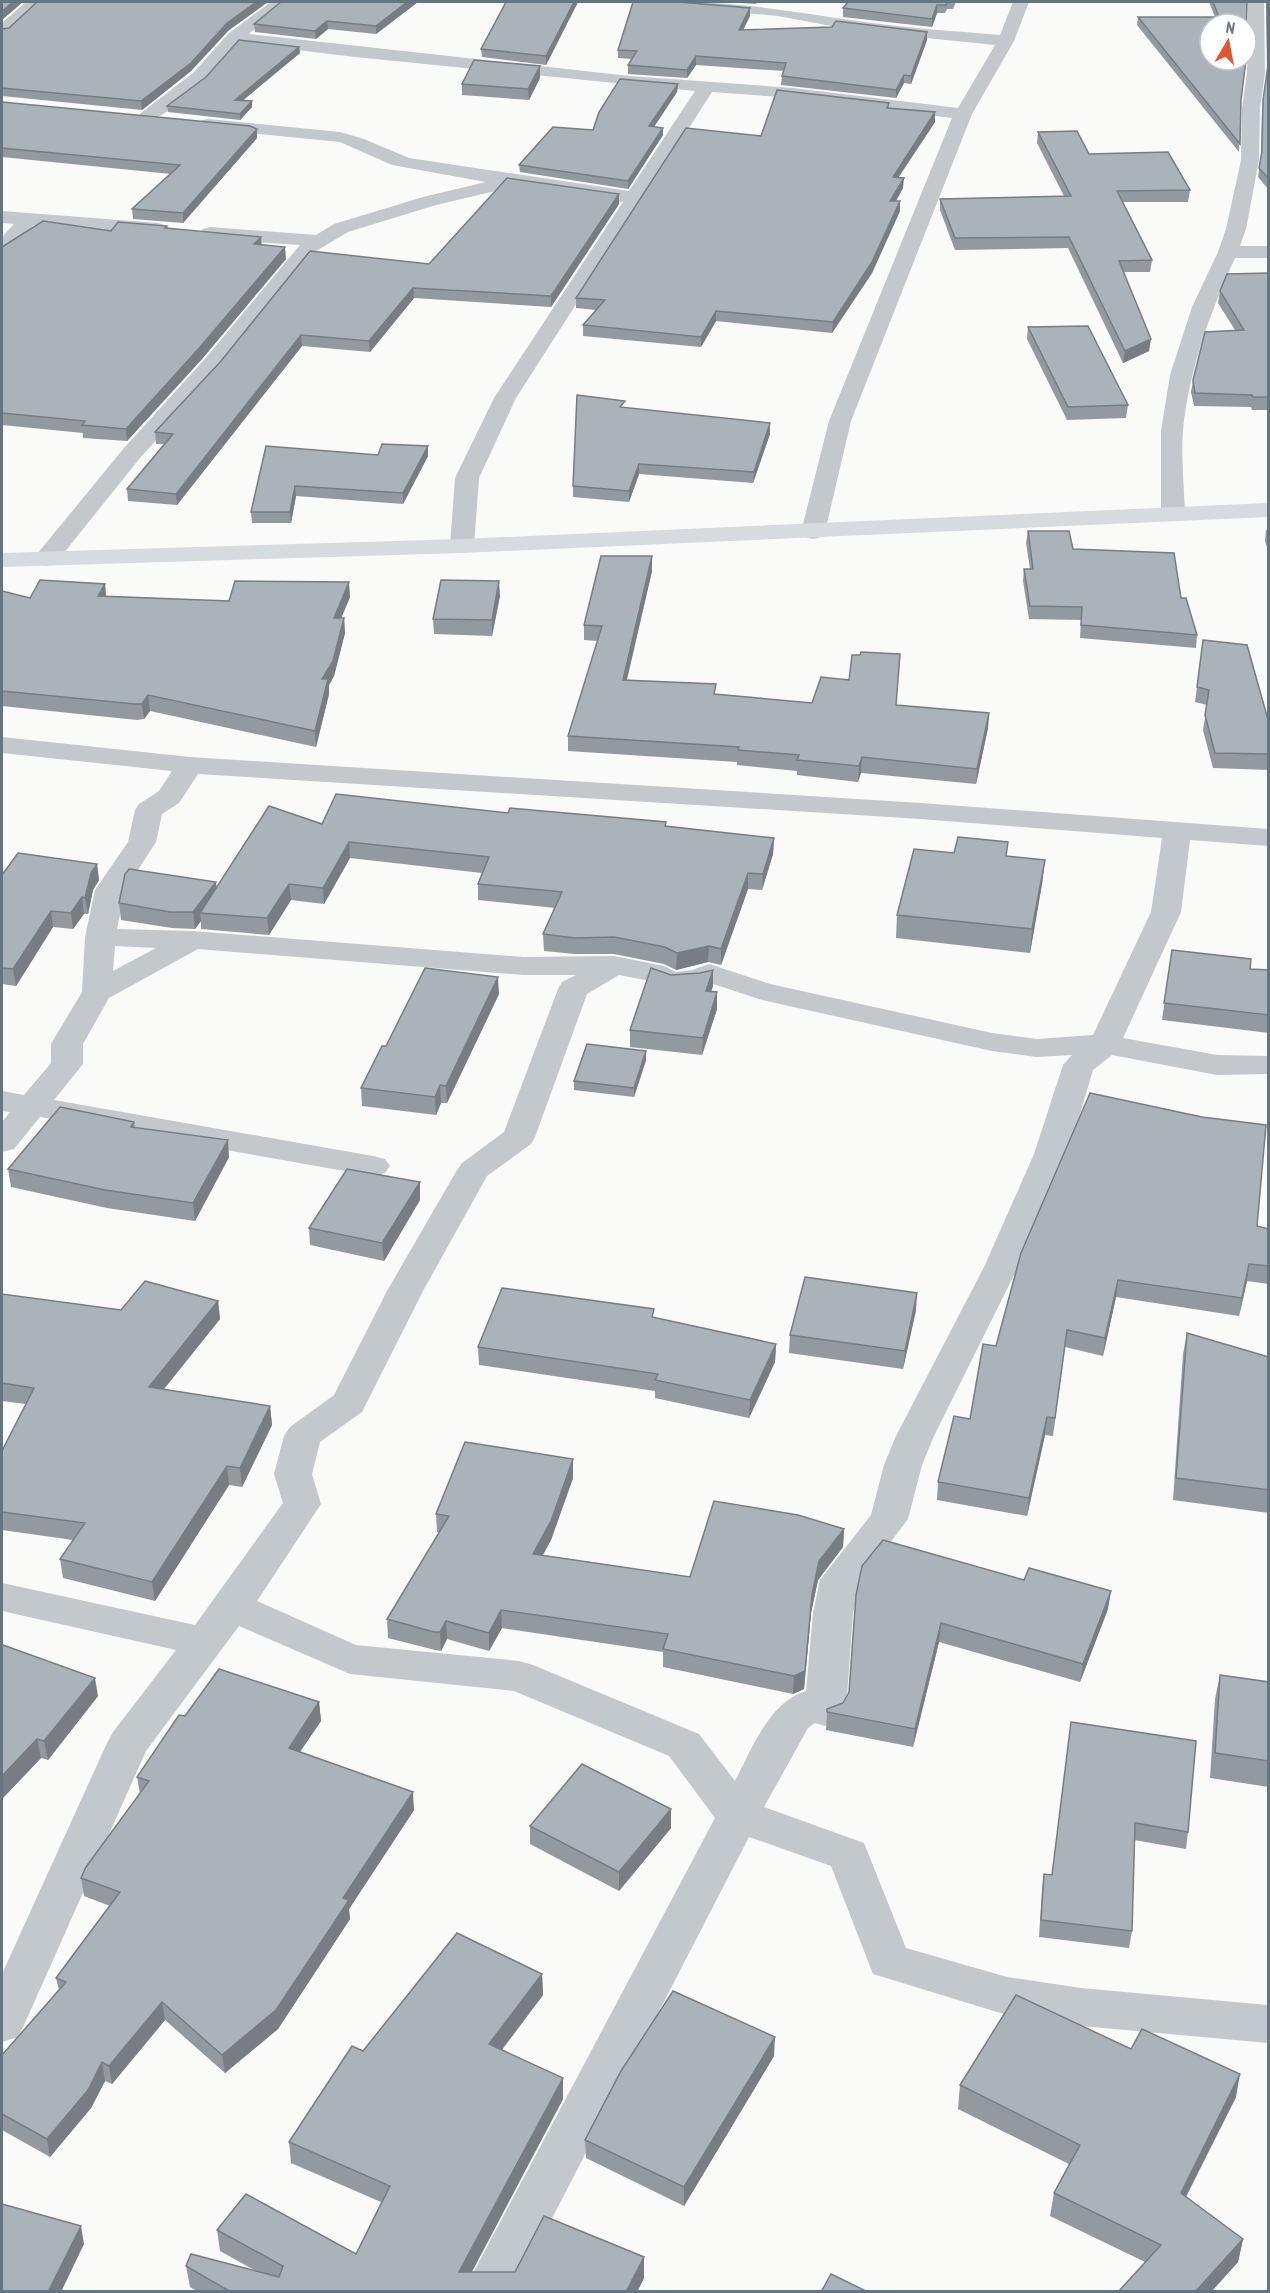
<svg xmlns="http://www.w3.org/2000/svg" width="1270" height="2293" viewBox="0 0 1270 2293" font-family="'PT Sans Narrow',sans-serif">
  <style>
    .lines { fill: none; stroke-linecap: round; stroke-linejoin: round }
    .street { fill: #c3c8cc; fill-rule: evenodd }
    .secondary { fill: #d6dbdf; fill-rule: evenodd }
    .wall { fill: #929a9f }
    .shaded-wall { fill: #777d82 }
    .building { fill: #aab3b9; stroke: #777d82; stroke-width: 1.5 }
  </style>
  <rect width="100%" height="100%" fill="#fafaf8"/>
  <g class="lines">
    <g class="street">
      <polygon points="26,2 43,2 8,35 2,36 2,23"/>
      <path d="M271,2H288L249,34L630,76L793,88L958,108L995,45L858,31L778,16L674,7L666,2C730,0 794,12 858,21C905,28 953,31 1000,35L1013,2H1029L1014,41L972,114L851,421L825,532L821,537L813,539L805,537L801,532L829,421L952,118L793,98L712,92L516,398L479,478L474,546L471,551L462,553L453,551L450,546L455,478L494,398L623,202L506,185L504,189L436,205L348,232L316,251L220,370L140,458L55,564L46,566L37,564L34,559L37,554L124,448L204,360L300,245L210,239L203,237L200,233L203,229L210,227L316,235L334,224L423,197L486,182L392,165L340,142L209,129L203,128L200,124L203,120L209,119L340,132L364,139L409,158L629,191L695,91L355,57L239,43C223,60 164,127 141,121L138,117L141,113L193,73L229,33Z"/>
      <path d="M1248,2H1264L1265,73L1260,108L1259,160L1246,229L1240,246H1268V258H1235C1210,313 1189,369 1183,430C1181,457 1184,486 1185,513L1181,518L1173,520L1165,518L1161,513V431L1170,375L1192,307L1218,252L1226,229L1241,160L1242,108L1247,73Z"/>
      <polygon points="2,211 158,223 165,225 168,229 165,233 158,235 34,225 9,252 2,254 2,237 14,224 2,223"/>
      <path d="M2,737L190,757L921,803L1268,829V846L1190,840L1181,912L1123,1038L1217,1055L1268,1056V1074L1217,1075L1112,1055L1093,1070L1068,1154L1018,1267L934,1436L922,1465L908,1519L859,1584L853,1613L846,1710L840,1721L825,1726L815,1723L808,1728L764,1807L864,1843L906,1948L1007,1977L1081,1988L1268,2005V2043L1081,2026L1007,2015L873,1974L831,1866L749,1837L514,2292H463L715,1818L669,1756L514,1691L350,1674L239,1626L146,1751L25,2023L18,2037L2,2042V1974L107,1743L113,1732L176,1650L2,1611V1583L195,1625L283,1503L274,1474L284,1436L290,1427L334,1395L387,1291L457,1170L462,1163L504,1132L558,989L562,982L576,975H524L198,949L109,998L83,1044V1064L54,1100L373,1156L385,1159L390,1166L385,1173L373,1176L40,1117L14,1149L2,1152V1122L10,1112L2,1111V1091L24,1095L51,1063V1044L82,992L85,937L95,890L128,842L135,810L139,804L159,791L172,771L2,753ZM198,774L921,819L1162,838L1151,912L1093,1035L1037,1039L992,1033L770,984L709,964L692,970L676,972L664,966L614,956L524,957L192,931L117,929L125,890L156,842L162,814L179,803ZM115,946L156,948L113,971ZM619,975L645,980L671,990L700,988L713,984L762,1000L992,1051L1037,1057L1072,1055L1063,1065L1034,1154L984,1267L896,1436L884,1465L871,1515L820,1580L813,1613L806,1691C769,1702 752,1749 735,1781L699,1734L533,1665L519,1661L356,1645L257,1601L321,1504L312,1474L320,1442L362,1412L423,1291L487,1176L531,1144L535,1137L587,994Z"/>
    </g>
    <polygon class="secondary" points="1268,503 1268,517 462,553 2,567 2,553 462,539"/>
  </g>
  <g class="wall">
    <polygon points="281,2 418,2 376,34 328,29 316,39 255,32 254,24"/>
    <polygon points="506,2 578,2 546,65 482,57 481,49"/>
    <polygon points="724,2 757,2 756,4"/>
    <polygon points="848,2 956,2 953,9 947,9 945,13 937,13 932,27 843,17 843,8"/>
    <polygon points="1209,2 1247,2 1241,101 1239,152 1137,25 1138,17 1215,17"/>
    <polygon points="1266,2 1269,2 1269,190 1258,177 1261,157 1262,108 1267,72"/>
    <polygon points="750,8 750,16 743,30 927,32 927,40 911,84 904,83 896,98 781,85 782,76 784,71 696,65 687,78 628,74 628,65 632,59 618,58 618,50"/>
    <polygon points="2,29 228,31 191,71 142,110 2,96"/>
    <polygon points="299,47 300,53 242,101 252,101 252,107 240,120 168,112 167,106"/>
    <polygon points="540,66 540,78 529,100 462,95 462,84"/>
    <polygon points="678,84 677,92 654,127 663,135 628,189 520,172 519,165 593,130"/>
    <polygon points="2,102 257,138 183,223 133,219 132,209 171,174 2,157"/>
    <polygon points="889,103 889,108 935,122 898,178 903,188 896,201 900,201 900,211 872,273 832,333 716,321 701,347 583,336 583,325 596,310 576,308 576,298 761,136"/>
    <polygon points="1038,132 1089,154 1190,190 1188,202 1123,202 1152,260 1150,272 1124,272 1149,351 1123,363 1068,248 955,250 940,210 940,199 1064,196 1037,143"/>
    <polygon points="619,204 551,307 414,298 370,352 302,346 177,505 128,501 127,489 164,444 156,444 155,432 221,361 429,264"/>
    <polygon points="167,226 168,228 262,245 286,259 202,359 127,441 83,438 83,433 2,425 2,247 111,231"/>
    <polygon points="1269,273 1269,410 1252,410 1251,407 1194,406 1191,392 1193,380 1235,330 1218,303 1220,291"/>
    <polygon points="1028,327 1128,405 1126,418 1067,420 1027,339"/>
    <polygon points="625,408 770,434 753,483 639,474 629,502 573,497 573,486"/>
    <polygon points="266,446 378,455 428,446 428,456 403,504 296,496 291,523 252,523 251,512"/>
    <polygon points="1266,530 1269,530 1269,554 1265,541"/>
    <polygon points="1028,531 1073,549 1181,598 1197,635 1196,648 1080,638 1081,620 1029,619 1023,581 1024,569 1030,569 1026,543"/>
    <polygon points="652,556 652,571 627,680 716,694 812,703 896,705 989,713 988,728 976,784 861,773 858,782 797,775 797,771 737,765 737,762 568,751 568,736 598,641 584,640 584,625"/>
    <polygon points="105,584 106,596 229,601 350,597 341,618 344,618 345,633 334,676 329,685 329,694 316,747 150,711 144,719 137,720 2,706 2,591 30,598"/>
    <polygon points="500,596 492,636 434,634 433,619"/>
    <polygon points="1203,640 1269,723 1269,770 1213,768 1203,730 1207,705 1195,702"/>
    <polygon points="508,813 666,822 666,827 774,838 773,854 762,890 748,889 721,965 708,962 676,970 664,964 614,954 575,954 544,951 543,934 555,908 478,900 478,884 482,873 350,858 324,904 291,900 269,935 201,929 201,921 195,929 172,928 121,920 119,903 216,887 322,824"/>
    <polygon points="954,853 1007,856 1045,860 1042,884 1030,953 896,938 897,915"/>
    <polygon points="97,864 99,880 93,890 88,914 84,914 73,929 53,927 16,986 2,984 2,875"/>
    <polygon points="1172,950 1250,969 1269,970 1269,1033 1162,1020"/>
    <polygon points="671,975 713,986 711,992 717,1009 702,1055 630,1047 630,1030"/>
    <polygon points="499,994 447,1103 441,1103 436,1115 362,1106 361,1088 386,1046"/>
    <polygon points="646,1051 646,1060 634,1097 574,1090 574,1081"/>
    <polygon points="134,1122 135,1127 229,1157 195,1221 107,1208 11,1187 8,1169"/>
    <polygon points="420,1200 384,1261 310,1245 309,1228"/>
    <polygon points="1257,1226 1269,1229 1269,1284 1247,1281 1239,1316 1116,1297 1103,1356 1065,1347 1053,1436 1045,1435 1027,1516 937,1500 938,1482 970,1419 996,1346 1021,1253"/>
    <polygon points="2,1294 121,1310 218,1301 220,1319 164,1389 270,1406 272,1425 242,1487 229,1485 155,1601 63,1578 60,1559 73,1540 2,1530 2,1451 26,1404 2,1401"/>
    <polygon points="916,1310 903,1369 789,1353 790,1335"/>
    <polygon points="654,1318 776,1344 775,1362 749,1418 655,1398 655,1391 479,1365 478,1347"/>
    <polygon points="1187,1333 1269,1357 1269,1513 1173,1500 1183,1354"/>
    <polygon points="573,1459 573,1478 551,1540 543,1555 690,1577 844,1529 843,1547 818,1580 811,1613 804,1689 793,1694 663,1667 663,1652 502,1628 489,1651 447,1639 441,1651 435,1650 388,1638 387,1619 439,1533 437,1532 436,1514"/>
    <polygon points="856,1595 1108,1609 1080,1682 939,1642 913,1747 826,1730 827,1712 843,1703 849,1692"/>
    <polygon points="2,1646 98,1696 48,1760 41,1758 2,1799"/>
    <polygon points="1220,1675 1269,1682 1269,1787 1210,1778 1215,1699"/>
    <polygon points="319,1702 321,1721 300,1752 414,1810 349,1909 350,1919 278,2029 225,2073 165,2020 112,2084 105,2081 91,2108 50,2157 2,2130 2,2055 59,1990 56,1978 110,1906 84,1896 81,1878 140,1794 137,1777 185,1716"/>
    <polygon points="1071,1722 1188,1832 1186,1849 1134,1840 1132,1931 1129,1948 1039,1937 1042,1890 1044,1874 1052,1875"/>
    <polygon points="671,1809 671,1828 619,1891 530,1844 530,1826"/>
    <polygon points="542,1974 543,1995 502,2050 563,2099 472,2272 644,2278 637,2292 198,2292 190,2287 186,2266 258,2272 220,2251 217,2230 356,2254 381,2202 291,2163 289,2142 363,2051"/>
    <polygon points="1131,2049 1236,2097 1186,2197 1243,2239 1238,2262 1211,2292 1118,2292 1145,2262 1050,2216 1054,2193 1069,2164 958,2109 960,2085"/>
    <polygon points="774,2056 684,2206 586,2158 585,2140"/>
  </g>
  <g class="shaded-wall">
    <polygon points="13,2 23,2 2,20 2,11"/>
    <polygon points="256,2 268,2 228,31 191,71 142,110 141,101 227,23"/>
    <polygon points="407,2 418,2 376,34 376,26"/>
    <polygon points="574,2 578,2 546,65 546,56"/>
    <polygon points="937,5 937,13 932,27 932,19"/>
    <polygon points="750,8 750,16 739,38 739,30"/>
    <polygon points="327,21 328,29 316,39 315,31"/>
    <polygon points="927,32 927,40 911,84 911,76"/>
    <polygon points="299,47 300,53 236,106 235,100"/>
    <polygon points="696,56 696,65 687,78 687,70"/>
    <polygon points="540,66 540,78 529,100 528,89"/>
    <polygon points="904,75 904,83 896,98 896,90"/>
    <polygon points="678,84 677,92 649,134 649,126"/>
    <polygon points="252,101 252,107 240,120 240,114"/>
    <polygon points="935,112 935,122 892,187 893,177"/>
    <polygon points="663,128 663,135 628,189 628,181"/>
    <polygon points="257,129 257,138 183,223 183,213"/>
    <polygon points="904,178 903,188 890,211 890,201"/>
    <polygon points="619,194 619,204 551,307 551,296"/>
    <polygon points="900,201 900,211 872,273 832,333 833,322"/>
    <polygon points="261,237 262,249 254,244"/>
    <polygon points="285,247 286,259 202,359 127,441 126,429"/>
    <polygon points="413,288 414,298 370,352 369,341"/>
    <polygon points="716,311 716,321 701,347 701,337"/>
    <polygon points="301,335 302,346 177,505 176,494"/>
    <polygon points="1151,339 1149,351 1123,363 1125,351"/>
    <polygon points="770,423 770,434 753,483 754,472"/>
    <polygon points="428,446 428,456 403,504 403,493"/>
    <polygon points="639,464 639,474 629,502 629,491"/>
    <polygon points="295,486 296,496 291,523 290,512"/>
    <polygon points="652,556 652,571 623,695 623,680"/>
    <polygon points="499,581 500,596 492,636 492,620"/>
    <polygon points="349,582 350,597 335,633 334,618"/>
    <polygon points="105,584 106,599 98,596"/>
    <polygon points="344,618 345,633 334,676 329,685 329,694 316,747 315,731 322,679"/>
    <polygon points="148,695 150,711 144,719 142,704"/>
    <polygon points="989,713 988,728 976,784 977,769"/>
    <polygon points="862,757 861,773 858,782 859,766"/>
    <polygon points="774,838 773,854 762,890 763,874"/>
    <polygon points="349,842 350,858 324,904 323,888"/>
    <polygon points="1045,860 1042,884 1030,953 1032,929"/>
    <polygon points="97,864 99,880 93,890 88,914 85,898 91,873"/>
    <polygon points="748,873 748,889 721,965 721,949"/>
    <polygon points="216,882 218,899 200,913 201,921 195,929 193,912"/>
    <polygon points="289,884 291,900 269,935 267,918"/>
    <polygon points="82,897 84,914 73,929 71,913"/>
    <polygon points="51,911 53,927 16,986 13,969"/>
    <polygon points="709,946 708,962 676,970 677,953"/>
    <polygon points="713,970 713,986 705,1008 706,991"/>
    <polygon points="498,977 499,994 447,1103 446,1086"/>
    <polygon points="717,992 717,1009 702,1055 703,1038"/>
    <polygon points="646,1051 646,1060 634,1097 634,1088"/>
    <polygon points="440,1085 441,1103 436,1115 435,1097"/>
    <polygon points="228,1140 229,1157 195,1221 193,1203"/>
    <polygon points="420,1182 420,1200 384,1261 382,1243"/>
    <polygon points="1249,1264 1247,1281 1239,1316 1242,1298"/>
    <polygon points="1118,1280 1116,1297 1103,1356 1105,1338"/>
    <polygon points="917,1293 916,1310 903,1369 905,1351"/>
    <polygon points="218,1301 220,1319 151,1405 149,1387"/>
    <polygon points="776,1344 775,1362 749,1418 750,1400"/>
    <polygon points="270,1406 272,1425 242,1487 240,1468"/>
    <polygon points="1047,1417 1045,1435 1027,1516 1029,1498"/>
    <polygon points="573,1459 573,1478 551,1540 533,1572 533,1554"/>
    <polygon points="227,1466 229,1485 155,1601 152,1582"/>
    <polygon points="844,1529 843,1547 818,1580 811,1613 804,1689 793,1694 794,1676 819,1561"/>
    <polygon points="1111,1591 1108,1609 1080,1682 1083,1664"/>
    <polygon points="501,1610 502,1628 489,1651 489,1633"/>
    <polygon points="446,1621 447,1639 441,1651 440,1632"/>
    <polygon points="941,1623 939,1642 913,1747 915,1729"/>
    <polygon points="95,1678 98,1696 48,1760 44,1741"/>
    <polygon points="319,1702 321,1721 290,1766 289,1748"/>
    <polygon points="37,1739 41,1758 2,1799 2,1776"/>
    <polygon points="413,1792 414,1810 349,1909 350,1919 278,2029 225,2073 222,2055 343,1898"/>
    <polygon points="671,1809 671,1828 619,1891 619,1872"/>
    <polygon points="542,1974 543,1995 490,2065 489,2044"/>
    <polygon points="162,2002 165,2020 112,2084 109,2066"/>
    <polygon points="775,2037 774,2056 684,2206 684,2187"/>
    <polygon points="102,2062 105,2081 91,2108 50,2157 47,2139"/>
    <polygon points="1240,2074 1236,2097 1176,2216 1181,2193"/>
    <polygon points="563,2078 563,2099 461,2292 459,2272"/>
    <polygon points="81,2226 84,2244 61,2292 48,2292"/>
    <polygon points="1243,2239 1238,2262 1211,2292 1195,2292"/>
    <polygon points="644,2257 644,2278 637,2292 626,2292"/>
  </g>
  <g class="building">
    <polygon points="2,2 13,2 2,11"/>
    <polygon points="37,2 256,2 227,23 191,63 141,101 2,88 2,29 9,28"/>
    <polygon points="281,2 407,2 376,26 327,21 315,31 254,24"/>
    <polygon points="506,2 574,2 546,56 481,49"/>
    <polygon points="633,2 679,2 750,8 739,30 832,27 836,21 927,32 911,76 904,75 896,90 782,76 786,63 696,56 687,70 628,65 637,51 618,50"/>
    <polygon points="848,2 947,2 946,5 937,5 932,19 843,8"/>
    <polygon points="1213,2 1247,2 1246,45 1246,24 1210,24 1210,60 1246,60 1241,100 1240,144 1138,17 1219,17"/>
    <polygon points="1267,2 1269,2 1269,179 1259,168 1262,151 1263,100 1268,65"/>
    <polygon points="239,40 299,47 235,100 252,101 240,114 167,106 206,77"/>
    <polygon points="474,60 540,66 528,89 462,84"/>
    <polygon points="620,79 678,84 649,126 663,128 628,181 519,165 553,127 593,130 599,112"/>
    <polygon points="777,90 889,103 887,108 935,112 893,177 904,178 890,201 900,201 872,262 833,322 716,311 701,337 583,325 605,300 576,298 686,128 761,136"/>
    <polygon points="2,102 250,126 257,129 183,213 132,209 180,165 2,148"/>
    <polygon points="1077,131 1089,154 1168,152 1190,190 1117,191 1152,260 1119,261 1151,339 1125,351 1069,237 955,238 940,199 1071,196 1038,132"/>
    <polygon points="507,178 619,194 551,296 413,288 369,341 301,335 176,494 127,489 173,434 155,432 221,361 310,251 429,264"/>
    <polygon points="43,221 111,231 118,222 167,226 165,228 261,237 254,244 285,247 201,346 126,429 82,425 85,421 2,413 2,247"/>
    <polygon points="1269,273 1269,397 1253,397 1252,395 1195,393 1193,380 1205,332 1244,330 1220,291 1227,274"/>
    <polygon points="1088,326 1128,405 1068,407 1028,327"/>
    <polygon points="577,395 625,401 620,407 770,423 754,472 639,464 629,491 573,486"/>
    <polygon points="382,444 428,446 403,493 295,486 290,512 251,512 266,446 378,455"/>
    <polygon points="1028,531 1069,531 1073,549 1174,553 1181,598 1186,598 1197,635 1081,625 1082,607 1030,606 1024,569 1033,569"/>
    <polygon points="601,556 652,556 623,680 716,684 714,694 812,703 821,677 849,680 852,655 860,655 861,652 900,654 896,705 989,713 977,769 862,757 859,766 797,760 799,755 738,750 739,747 568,736 602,626 584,625"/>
    <polygon points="40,580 105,584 98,596 229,601 235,581 349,582 334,618 344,618 333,661 322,679 328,679 315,731 148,695 142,704 135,704 2,691 2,591 30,598"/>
    <polygon points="441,580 499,581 492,620 433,619"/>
    <polygon points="1203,640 1247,645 1269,723 1269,754 1215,753 1205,715 1209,690 1197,687"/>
    <polygon points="336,794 508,813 510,808 666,822 665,826 774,838 763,874 748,873 721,949 709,946 677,953 665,947 614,937 575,938 543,934 562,892 478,884 489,857 349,842 323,888 289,884 267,918 200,913 269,806 322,824"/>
    <polygon points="958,837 1008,842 1006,856 1045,860 1032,929 897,915 914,849 954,853"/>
    <polygon points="18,853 97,864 91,873 85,898 82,897 71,913 51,911 13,969 2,968 2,875"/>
    <polygon points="129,869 216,882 193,912 170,912 119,903 125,874"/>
    <polygon points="1172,950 1251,959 1250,969 1269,970 1269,1015 1164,1003"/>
    <polygon points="425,968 498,977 446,1086 440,1085 435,1097 361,1088 382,1046 386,1046"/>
    <polygon points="651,968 671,975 700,973 713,970 706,991 717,992 703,1038 630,1030"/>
    <polygon points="587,1044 646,1051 634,1088 574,1081"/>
    <polygon points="1090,1093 1202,1117 1266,1125 1257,1226 1269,1229 1269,1266 1249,1264 1242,1298 1118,1280 1105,1338 1067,1330 1055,1418 1047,1417 1029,1498 938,1482 954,1416 970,1419 983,1344 996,1346 1021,1253"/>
    <polygon points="60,1107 134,1122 131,1127 228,1140 193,1203 105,1190 8,1169"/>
    <polygon points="347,1169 420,1182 382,1243 309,1228"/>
    <polygon points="805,1277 917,1293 905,1351 790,1335"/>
    <polygon points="145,1281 218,1301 149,1387 270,1406 240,1468 227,1466 152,1582 60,1559 85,1523 2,1512 2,1451 34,1388 2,1383 2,1294 121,1310"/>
    <polygon points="502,1288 654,1309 652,1317 776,1344 750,1400 655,1380 658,1374 478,1347"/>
    <polygon points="1187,1333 1269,1357 1269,1490 1176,1478"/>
    <polygon points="465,1442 573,1459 551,1521 533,1554 690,1577 714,1501 798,1515 844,1529 819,1561 812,1594 805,1671 794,1676 663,1649 668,1634 501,1610 489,1633 446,1621 440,1632 434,1632 387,1619 449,1516 436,1514"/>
    <polygon points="883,1540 1024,1580 1029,1568 1111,1591 1083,1664 941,1623 915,1729 827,1712 827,1709 843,1703 849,1692 856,1595 862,1566"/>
    <polygon points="3,1645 95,1678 44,1741 37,1739 2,1776 2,1646"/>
    <polygon points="219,1669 319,1702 289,1748 413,1792 343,1898 349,1900 276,2010 222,2055 162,2002 109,2066 102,2062 88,2090 47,2139 2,2114 2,2055 66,1982 56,1978 120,1892 81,1878 86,1867 149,1781 137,1777 179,1715 185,1716"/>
    <polygon points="1220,1675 1269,1682 1269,1761 1215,1753"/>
    <polygon points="1071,1722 1196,1741 1188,1832 1135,1823 1132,1931 1041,1920 1044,1874 1052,1875"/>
    <polygon points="582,1764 671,1809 619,1872 530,1826"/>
    <polygon points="457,1933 542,1974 489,2044 563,2078 459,2272 515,2272 544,2216 644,2257 626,2292 231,2292 186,2266 191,2254 279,2277 283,2266 217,2230 246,2194 356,2254 390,2186 289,2142 352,2046 363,2051"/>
    <polygon points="673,1991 775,2037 684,2187 585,2140 621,2071"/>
    <polygon points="1016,1995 1131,2049 1142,2029 1240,2074 1181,2193 1243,2239 1195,2292 1118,2292 1161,2245 1054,2193 1080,2145 960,2085"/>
    <polygon points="2,2204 81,2226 48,2292 2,2292"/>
    <polygon points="831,2274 868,2292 821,2292"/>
  </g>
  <rect width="1270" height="2293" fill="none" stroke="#657683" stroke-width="6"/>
  <g transform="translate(1228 42) rotate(10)"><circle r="28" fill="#ffffff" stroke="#c1c8cd" stroke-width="1.5"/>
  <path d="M0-4.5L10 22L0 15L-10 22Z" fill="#e4572e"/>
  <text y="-9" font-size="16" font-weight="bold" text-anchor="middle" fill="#657683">N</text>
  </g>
</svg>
